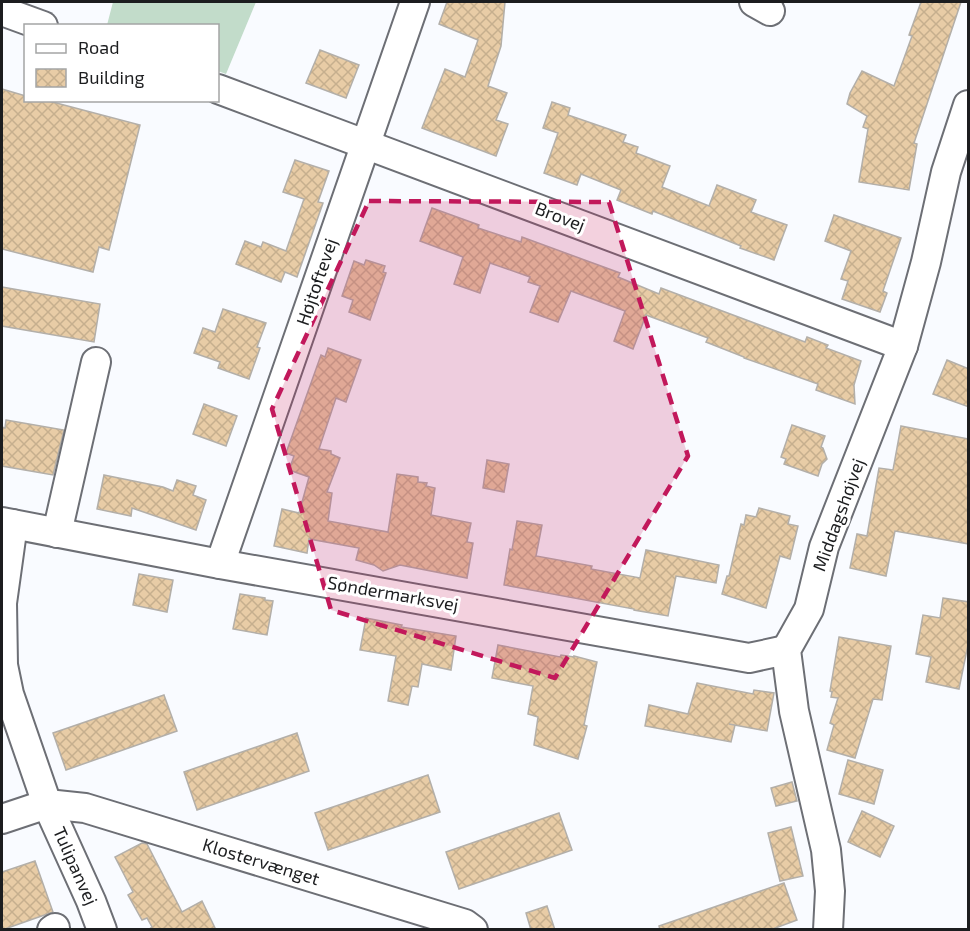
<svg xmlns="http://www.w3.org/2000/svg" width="970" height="931" viewBox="0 0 970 931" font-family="'Exo 2',sans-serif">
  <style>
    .green { fill: #c2dcca }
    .building { fill: url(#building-cross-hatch); stroke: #b3afa9; stroke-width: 1.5 }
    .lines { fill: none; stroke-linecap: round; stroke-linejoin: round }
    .minor-casing { stroke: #6d6f75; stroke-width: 32 }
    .minor { stroke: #fff; stroke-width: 28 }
    .marked { fill: #c2185b; fill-opacity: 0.2; stroke: #c2185b; stroke-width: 4.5; stroke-dasharray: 12 8; stroke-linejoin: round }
    .labels { text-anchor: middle; stroke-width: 6; stroke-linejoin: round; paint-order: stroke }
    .street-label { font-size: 18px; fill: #1c1d1f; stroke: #fff }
  </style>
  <defs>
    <pattern id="building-cross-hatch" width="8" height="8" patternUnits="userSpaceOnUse" patternTransform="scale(1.5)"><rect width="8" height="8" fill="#e8cca6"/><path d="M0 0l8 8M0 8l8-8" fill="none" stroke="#c6af8e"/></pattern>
  </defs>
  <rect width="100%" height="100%" fill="#f9fbff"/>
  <polygon class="green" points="113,2 256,2 226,74 218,71 218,26 107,25"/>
  <g class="building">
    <polygon points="447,2 505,2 501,46 488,86 507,93 496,120 508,124 496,156 422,128 445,69 465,77 478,40 439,24"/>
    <polygon points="921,2 961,2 914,143 917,144 909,190 859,182 868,129 863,127 867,116 847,104 850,93 862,71 894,86 912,36 909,35"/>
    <polygon points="320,50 359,65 346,98 306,83"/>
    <polygon points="2,89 26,96 26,100 45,100 140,125 109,250 99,247 93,272 2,249"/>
    <polygon points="552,102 570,108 568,115 626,135 623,142 638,147 636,153 670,166 662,187 709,206 717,185 756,200 751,212 787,225 774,260 740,248 741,246 653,211 652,214 617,200 621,190 581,174 577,185 544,173 558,133 543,128"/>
    <polygon points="295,160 329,171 318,202 323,203 297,277 285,272 281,282 236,264 245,241 261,247 263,242 286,251 304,199 283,192"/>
    <polygon points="432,208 479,225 478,228 521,242 522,237 620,273 618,277 659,294 661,288 805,342 807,337 828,345 826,348 861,361 854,385 855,404 816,390 818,384 744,358 744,357 706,342 708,338 646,315 633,349 614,341 625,311 571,291 558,322 530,312 540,286 528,282 530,277 490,263 480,293 454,284 463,257 420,241"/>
    <polygon points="834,215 901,238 883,291 887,293 880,312 842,299 848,281 841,279 851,251 825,241"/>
    <polygon points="366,260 385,266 383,272 386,273 370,320 349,312 353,300 342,296 354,261 364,265"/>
    <polygon points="2,287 100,304 94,342 2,326"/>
    <polygon points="223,309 266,323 257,347 260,348 249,379 218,368 220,362 194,353 203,328 215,332"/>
    <polygon points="328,348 361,360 346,402 336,398 319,449 331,451 331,454 340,458 327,492 332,493 328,521 388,532 397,474 418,477 418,482 427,483 426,486 435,488 431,515 471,523 467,542 473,543 467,578 400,565 383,571 374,565 356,560 359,548 309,539 307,553 274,546 282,509 299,513 309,477 289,470 294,456 286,453 321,355 325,357"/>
    <polygon points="947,360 969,369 969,407 933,394"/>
    <polygon points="204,404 237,416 226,446 193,434"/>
    <polygon points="6,420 64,430 53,475 2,466 2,427 5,428"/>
    <polygon points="792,425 825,436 821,447 823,448 827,459 822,464 818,476 784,464 786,459 781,457"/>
    <polygon points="901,426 969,439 969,544 895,531 886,576 850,568 857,534 867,536 879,468 893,470"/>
    <polygon points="487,460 509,464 504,492 483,488"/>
    <polygon points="104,475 163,487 173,491 177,480 196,486 193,495 206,500 196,530 132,508 131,516 97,509"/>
    <polygon points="759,508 790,516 788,524 798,526 790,559 780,556 766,608 722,594 727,576 729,576 741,524 744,525 746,515 756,517"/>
    <polygon points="517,521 542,525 536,556 592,566 591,569 640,578 646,550 719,565 716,583 676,576 668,616 634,610 634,609 504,585 510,549 512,550"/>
    <polygon points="139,574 173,580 167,612 133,605"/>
    <polygon points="240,594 265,598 265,600 273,601 267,635 233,629"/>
    <polygon points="943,598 969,602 969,640 959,689 926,682 931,657 916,654 923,615 940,618"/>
    <polygon points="366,618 402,625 401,627 456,636 451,670 422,664 418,687 412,686 408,705 388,701 396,656 360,650"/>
    <polygon points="839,637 891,646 882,700 873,699 855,758 827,750 834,725 830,723 838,698 831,697 832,692 830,691"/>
    <polygon points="498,645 560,657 561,655 574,657 574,656 597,662 584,725 587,726 578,759 534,745 538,717 528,714 533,686 492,678"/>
    <polygon points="697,683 753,694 754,690 774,693 767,731 729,724 735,725 731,742 645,726 649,705 688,714"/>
    <polygon points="164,695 177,731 66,770 53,733"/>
    <polygon points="297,733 309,771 197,810 184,772"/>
    <polygon points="848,760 883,770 874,804 839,794"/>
    <polygon points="428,775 440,812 328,850 315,813"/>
    <polygon points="792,782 797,801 776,806 771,788"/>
    <polygon points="862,811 894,826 880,857 848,842"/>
    <polygon points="559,813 572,850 459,889 446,852"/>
    <polygon points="791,827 803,876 780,881 768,833"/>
    <polygon points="142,843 147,844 182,912 202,901 216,930 148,930 152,927 147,918 142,920 128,895 133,892 115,857"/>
    <polygon points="35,861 53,912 2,930 2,872"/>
    <polygon points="784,883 797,920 770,930 660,930 659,926"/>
    <polygon points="547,906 555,930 531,930 526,913"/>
  </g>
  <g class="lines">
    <defs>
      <g id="minor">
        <polyline points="754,2 770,11"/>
        <polyline points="2,11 43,26"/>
        <polyline points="218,89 903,346"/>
        <polyline points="2,522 220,564 749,658 786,650"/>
        <polyline points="13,524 2,603 3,665 9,694 47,804 91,901 102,930"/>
        <polyline points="57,533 96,362"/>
        <polyline points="220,564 415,2"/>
        <polyline points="2,819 47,804 85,808 465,924 473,930"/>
        <polyline points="52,930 55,928"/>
        <polyline points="828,930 830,891 826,850 794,711 786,650 809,609 824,547 903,346 926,262 946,172 968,105"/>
      </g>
    </defs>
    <use href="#minor" class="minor-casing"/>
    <use href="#minor" class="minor"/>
  </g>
  <path class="marked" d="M369,201L609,202L688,456L555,678L331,610L272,409Z"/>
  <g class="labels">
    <g class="street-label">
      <text transform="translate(560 217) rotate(21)" y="6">Brovej</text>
      <text transform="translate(317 282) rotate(-71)" y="6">Højtoftevej</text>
      <text transform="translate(839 515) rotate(-70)" y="6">Middagshøjvej</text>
      <text transform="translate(393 594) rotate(10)" y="6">Søndermarksvej</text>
      <text transform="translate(261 862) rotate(17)" y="6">Klostervænget</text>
      <text transform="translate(75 866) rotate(66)" y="6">Tulipanvej</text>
    </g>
  </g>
  <rect width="970" height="931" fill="none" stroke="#1c1d1f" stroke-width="6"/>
  <rect x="24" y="24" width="195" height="78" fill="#ffffff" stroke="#a4a5a5" stroke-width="1.5"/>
  <rect x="36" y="44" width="30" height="9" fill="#ffffff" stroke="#a4a5a5" stroke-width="1.5"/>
  <text x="78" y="54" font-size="18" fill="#1c1d1f">Road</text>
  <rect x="36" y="69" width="30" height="18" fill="url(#building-cross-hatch)" stroke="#a4a5a5" stroke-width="1.5"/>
  <text x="78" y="84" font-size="18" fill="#1c1d1f">Building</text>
</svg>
